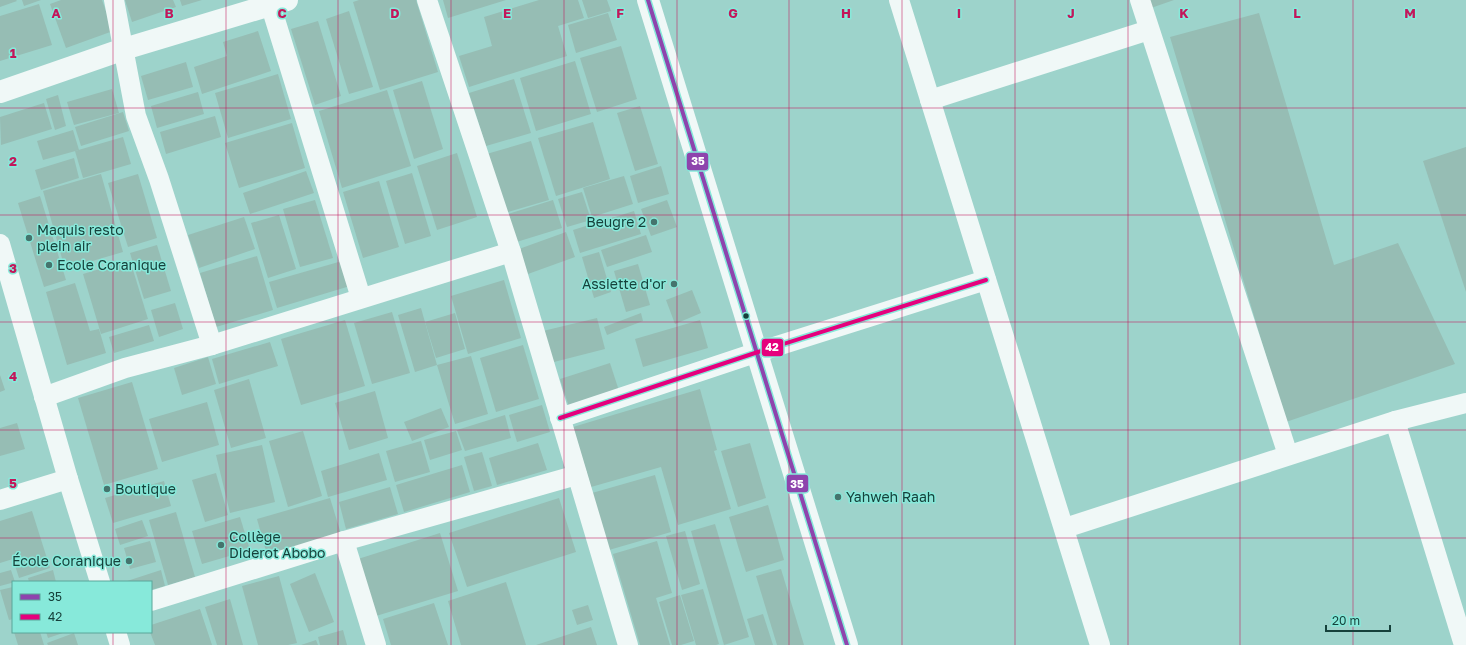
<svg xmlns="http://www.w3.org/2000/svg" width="1466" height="645" viewBox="0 0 1466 645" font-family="'Golos Text',sans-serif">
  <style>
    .building { fill: #96bdb4 }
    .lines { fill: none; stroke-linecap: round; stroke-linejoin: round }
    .minor { stroke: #f0f8f7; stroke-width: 20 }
    .tertiary { stroke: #f0f8f7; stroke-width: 22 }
    .bus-1-casing { stroke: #87e9da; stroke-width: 7 }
    .bus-2-casing { stroke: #87e9da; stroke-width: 7 }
    .bus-1 { stroke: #8e44ad; stroke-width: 4 }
    .bus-2 { stroke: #e5007d; stroke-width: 4 }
    .grid { fill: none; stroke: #c2185b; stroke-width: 1; stroke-opacity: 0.55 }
    .poi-dot { fill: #45746d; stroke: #87e9da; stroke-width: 1.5 }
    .bus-dot { fill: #16413b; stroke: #87e9da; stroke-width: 1.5 }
    .labels { text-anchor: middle; stroke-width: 3; stroke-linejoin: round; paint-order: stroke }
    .poi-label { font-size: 14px; fill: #16413b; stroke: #87e9da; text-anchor: start }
    .grid-label { font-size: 13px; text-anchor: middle; font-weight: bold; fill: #c2185b; stroke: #87e9da; stroke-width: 3; stroke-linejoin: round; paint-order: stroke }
    .line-badge { stroke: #87e9da; stroke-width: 1.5 }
    .badge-label { font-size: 11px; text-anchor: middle; font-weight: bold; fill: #fff }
  </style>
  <rect width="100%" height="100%" fill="#9dd3cb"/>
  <g class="building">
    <polygon points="0,0 16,0 17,1 0,7"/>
    <polygon points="22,0 41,0 24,6"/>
    <polygon points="61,0 102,0 113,31 66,48 50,4"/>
    <polygon points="125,0 173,0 176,7 132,22"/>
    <polygon points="180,0 202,0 182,6"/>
    <polygon points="359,0 416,0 438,72 380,90 353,2"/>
    <polygon points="443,0 506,0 448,18"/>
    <polygon points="539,0 578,0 584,18 558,26 567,56 469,87 459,56 492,46 484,17"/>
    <polygon points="582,0 607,0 611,11 588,18"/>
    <polygon points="1148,0 1174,0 1151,8"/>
    <polygon points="39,4 52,45 0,61 0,16"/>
    <polygon points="349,11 373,87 349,94 326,19"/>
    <polygon points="608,13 617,40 576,53 568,25"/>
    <polygon points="1259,13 1334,265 1398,243 1455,364 1286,422 1170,37"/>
    <polygon points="318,21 341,96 315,105 291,29"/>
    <polygon points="258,31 271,71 202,94 194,67 227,56 223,42"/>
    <polygon points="621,46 637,99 597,112 580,58"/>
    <polygon points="575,61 591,114 536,131 520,78"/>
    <polygon points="186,62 193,87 148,100 141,76"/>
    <polygon points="278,74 291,119 228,138 215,93"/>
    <polygon points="514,79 531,133 486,146 469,93"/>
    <polygon points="422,81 443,149 414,159 393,90"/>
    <polygon points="112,89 119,113 74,125 67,102"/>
    <polygon points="387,90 411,166 342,188 319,111"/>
    <polygon points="198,92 204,114 157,128 151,106"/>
    <polygon points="58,95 66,126 55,130 46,99"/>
    <polygon points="44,103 52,129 1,145 0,117"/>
    <polygon points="640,106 658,164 635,171 617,113"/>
    <polygon points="123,112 129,131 81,146 75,127"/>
    <polygon points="215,116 221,137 166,154 160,132"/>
    <polygon points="593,122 610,179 556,196 538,138"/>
    <polygon points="292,123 305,168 239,188 225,143"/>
    <polygon points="73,130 79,150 43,160 37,141"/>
    <polygon points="123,137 131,164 83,178 75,151"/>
    <polygon points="531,141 549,200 501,214 483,155"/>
    <polygon points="1466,147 1466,292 1423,161"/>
    <polygon points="457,153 477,217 437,230 417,166"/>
    <polygon points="74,158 79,178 41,190 35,170"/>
    <polygon points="661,166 669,194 638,203 630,176"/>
    <polygon points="306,171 314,193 250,214 243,193"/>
    <polygon points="412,173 431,236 405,244 386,181"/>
    <polygon points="101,174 123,252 65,269 43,191"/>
    <polygon points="138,174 157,238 128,247 108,183"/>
    <polygon points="624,176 633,204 592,217 583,188"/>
    <polygon points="379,181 399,247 363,258 343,192"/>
    <polygon points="582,192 591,220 567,227 558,199"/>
    <polygon points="40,196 66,280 44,287 18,203"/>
    <polygon points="315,200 333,258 300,267 283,209"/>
    <polygon points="553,200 562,228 510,244 502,216"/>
    <polygon points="667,200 677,227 651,236 641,209"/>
    <polygon points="634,211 641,234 580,253 573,230"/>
    <polygon points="279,215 296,269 268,278 251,223"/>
    <polygon points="244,217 255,249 199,268 188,235"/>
    <polygon points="566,232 575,257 528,274 519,249"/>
    <polygon points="646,235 652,252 607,267 601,250"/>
    <polygon points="157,245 171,291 144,299 130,253"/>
    <polygon points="599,252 611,292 594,298 582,257"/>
    <polygon points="257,256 273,310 216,327 200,273"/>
    <polygon points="130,260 148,319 101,334 83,274"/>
    <polygon points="342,261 350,286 277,308 269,282"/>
    <polygon points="638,264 650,305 626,312 614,271"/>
    <polygon points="504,280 521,338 468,354 451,296"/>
    <polygon points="75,283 90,331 99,329 106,353 67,365 46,292"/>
    <polygon points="692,290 701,313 675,324 666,300"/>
    <polygon points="175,303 183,329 159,337 151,310"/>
    <polygon points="421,308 437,365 471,356 488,414 455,424 437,365 415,372 398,315"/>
    <polygon points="392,312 410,373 372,384 354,323"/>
    <polygon points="455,313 465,349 436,358 425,322"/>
    <polygon points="641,313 643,321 607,335 604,327"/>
    <polygon points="597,318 605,349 550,363 543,331"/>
    <polygon points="345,320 365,386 301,405 281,339"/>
    <polygon points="700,320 708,348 643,367 635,339"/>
    <polygon points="149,325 154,341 114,353 109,337"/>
    <polygon points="270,342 278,366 219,384 212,359"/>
    <polygon points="523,345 539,399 496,412 480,358"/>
    <polygon points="208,357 216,384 182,395 174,368"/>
    <polygon points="610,363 620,394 570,410 560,379"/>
    <polygon points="0,375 5,390 0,392"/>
    <polygon points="249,379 266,438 231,448 214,390"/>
    <polygon points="132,382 158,469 104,485 78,398"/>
    <polygon points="700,389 717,450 714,451 731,509 678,525 661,467 591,487 573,427"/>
    <polygon points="375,391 388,438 349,450 335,403"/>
    <polygon points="207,402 219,445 162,462 149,419"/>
    <polygon points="542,405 550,432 517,442 509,415"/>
    <polygon points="441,408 449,427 412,441 404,422"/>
    <polygon points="505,415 511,438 465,451 457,430"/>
    <polygon points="17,423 25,449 0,456 0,428"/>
    <polygon points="303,431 322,496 288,507 269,441"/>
    <polygon points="456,431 462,450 430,460 424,440"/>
    <polygon points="421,441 430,472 395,482 386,451"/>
    <polygon points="538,443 547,470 497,485 489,458"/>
    <polygon points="750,443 766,498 738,507 721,451"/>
    <polygon points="262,445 275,502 230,513 216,455"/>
    <polygon points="482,452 492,486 474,491 464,457"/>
    <polygon points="379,453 387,480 328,497 321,471"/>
    <polygon points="462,465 470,492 404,512 396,485"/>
    <polygon points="216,473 228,515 205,522 192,480"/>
    <polygon points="655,475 671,532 609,550 592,493"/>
    <polygon points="164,481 171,506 113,523 105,498"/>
    <polygon points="390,487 398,514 346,529 339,502"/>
    <polygon points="330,498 341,534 267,555 257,519"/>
    <polygon points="559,498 576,552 467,587 449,533"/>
    <polygon points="768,505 784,560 746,572 729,517"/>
    <polygon points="32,511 50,568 19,578 13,559 0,563 0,521"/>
    <polygon points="176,512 195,577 168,585 149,520"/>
    <polygon points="240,517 250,550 202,564 192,531"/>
    <polygon points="142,520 148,536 120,545 115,529"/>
    <polygon points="715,524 749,637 724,645 691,531"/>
    <polygon points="685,531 700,584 682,590 666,536"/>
    <polygon points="440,533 458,591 376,616 358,559"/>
    <polygon points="150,541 156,562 130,569 124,548"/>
    <polygon points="657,541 672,593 656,598 670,645 640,645 613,554"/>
    <polygon points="781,569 804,645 777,645 756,576"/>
    <polygon points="11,570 15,582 0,586 0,573"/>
    <polygon points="53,570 56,582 29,582 28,578"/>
    <polygon points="161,570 165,586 151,590 151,582 124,582"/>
    <polygon points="315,573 334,622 309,632 290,584"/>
    <polygon points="279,576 297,643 288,645 258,645 242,586"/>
    <polygon points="506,582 526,645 461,645 448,601"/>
    <polygon points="13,587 13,619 9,620 0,590"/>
    <polygon points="703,589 719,644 716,645 696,645 681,595"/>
    <polygon points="680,595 694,641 681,645 672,645 659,602"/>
    <polygon points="230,599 243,645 217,645 205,607"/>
    <polygon points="434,603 448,645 391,645 383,619"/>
    <polygon points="588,605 593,620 577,625 572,610"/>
    <polygon points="200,609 212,645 155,645 150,632 151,625"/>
    <polygon points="763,614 773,645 755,645 747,619"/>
    <polygon points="591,627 597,645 536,645"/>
    <polygon points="343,630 347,645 320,645 318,637"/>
    <polygon points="14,632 40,632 44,645 18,645"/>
    <polygon points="46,632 66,632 48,638"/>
    <polygon points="74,633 78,645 48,645 47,643"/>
    <polygon points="316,640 318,645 301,645"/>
  </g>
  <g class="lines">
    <g class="minor">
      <polyline points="114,0 136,116 159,179 212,345"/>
      <polyline points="269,0 361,298"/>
      <polyline points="427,0 511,252 628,645"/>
      <polyline points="899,0 1100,645"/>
      <polyline points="1140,0 1288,455"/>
      <polyline points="930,100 1149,30"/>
      <polyline points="0,244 68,479 100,582"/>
      <polyline points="44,397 125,368 212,345 511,252"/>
      <polyline points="560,418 758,352 986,280"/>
      <polyline points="1395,421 1464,645"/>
      <polyline points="0,500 68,479"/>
      <polyline points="1065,528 1395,421 1466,403"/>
      <polyline points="344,541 376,645"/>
      <polyline points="151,601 344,541 577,475"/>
      <polyline points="116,632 120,645"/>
    </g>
    <g class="tertiary">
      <polyline points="648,0 847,645"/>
      <polyline points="0,92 124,49 287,0"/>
    </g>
    <defs>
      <polyline id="bus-1" points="648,0 847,645"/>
      <polyline id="bus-2" points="560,418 758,352 986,280"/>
    </defs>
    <use href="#bus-1" class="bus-1-casing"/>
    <use href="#bus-2" class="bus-2-casing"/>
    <use href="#bus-1" class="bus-1"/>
    <use href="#bus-2" class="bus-2"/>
  </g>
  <path class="grid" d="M113,0V582M226,0V645M338,0V645M451,0V645M564,0V645M677,0V645M789,0V645M902,0V645M1015,0V645M1128,0V645M1240,0V645M1353,0V645M0,108H1466M0,215H1466M0,322H1466M0,430H1466M0,538H1466M113,632V645"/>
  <g class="poi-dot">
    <circle cx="654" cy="222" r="4"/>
    <circle cx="29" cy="238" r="4"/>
    <circle cx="49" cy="265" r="4"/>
    <circle cx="674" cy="284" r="4"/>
    <circle cx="107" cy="489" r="4"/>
    <circle cx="838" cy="497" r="4"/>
    <circle cx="221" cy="545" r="4"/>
    <circle cx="129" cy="561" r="4"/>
  </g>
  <circle class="bus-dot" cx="746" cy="316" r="3.5"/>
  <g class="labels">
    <g class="poi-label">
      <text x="646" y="227" text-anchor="end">Beugre 2</text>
      <text x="37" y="235">Maquis resto<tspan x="37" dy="16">plein air</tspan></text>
      <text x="57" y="270">Ecole Coranique</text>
      <text x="666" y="289" text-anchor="end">Assiette d'or</text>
      <text x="115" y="494">Boutique</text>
      <text x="846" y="502">Yahweh Raah</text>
      <text x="229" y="542">Collège<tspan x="229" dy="16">Diderot Abobo</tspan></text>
      <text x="121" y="566" text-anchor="end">École Coranique</text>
    </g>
  </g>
  <g class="grid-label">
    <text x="56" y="18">A</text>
    <text x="169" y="18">B</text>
    <text x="282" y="18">C</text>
    <text x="395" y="18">D</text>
    <text x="507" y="18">E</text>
    <text x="620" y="18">F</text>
    <text x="733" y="18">G</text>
    <text x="846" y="18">H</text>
    <text x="959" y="18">I</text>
    <text x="1071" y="18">J</text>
    <text x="1184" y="18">K</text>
    <text x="1297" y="18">L</text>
    <text x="1410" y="18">M</text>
    <text x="13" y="58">1</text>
    <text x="13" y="166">2</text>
    <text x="13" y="273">3</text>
    <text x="13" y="381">4</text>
    <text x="13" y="488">5</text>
  </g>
  <g class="line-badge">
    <rect x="686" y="152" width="23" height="19" rx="4" fill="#8e44ad"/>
    <rect x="761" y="338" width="23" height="19" rx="4" fill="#e5007d"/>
    <rect x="786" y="474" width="23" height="19" rx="4" fill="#8e44ad"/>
  </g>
  <g class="badge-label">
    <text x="698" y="165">35</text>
    <text x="772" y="351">42</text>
    <text x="797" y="488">35</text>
  </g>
  <rect x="12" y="581" width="140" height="52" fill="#87e9da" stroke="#5aa69a"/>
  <rect x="20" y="594" width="20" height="6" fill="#8e44ad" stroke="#5aa69a"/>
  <text x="48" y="601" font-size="12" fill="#16413b">35</text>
  <rect x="20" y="614" width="20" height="6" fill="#e5007d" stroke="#5aa69a"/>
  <text x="48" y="621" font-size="12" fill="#16413b">42</text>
  <path d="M1326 625v6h64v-6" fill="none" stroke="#16413b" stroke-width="2"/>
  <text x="1332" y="625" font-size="12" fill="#16413b" stroke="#87e9da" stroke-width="3" paint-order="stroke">20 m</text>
</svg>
